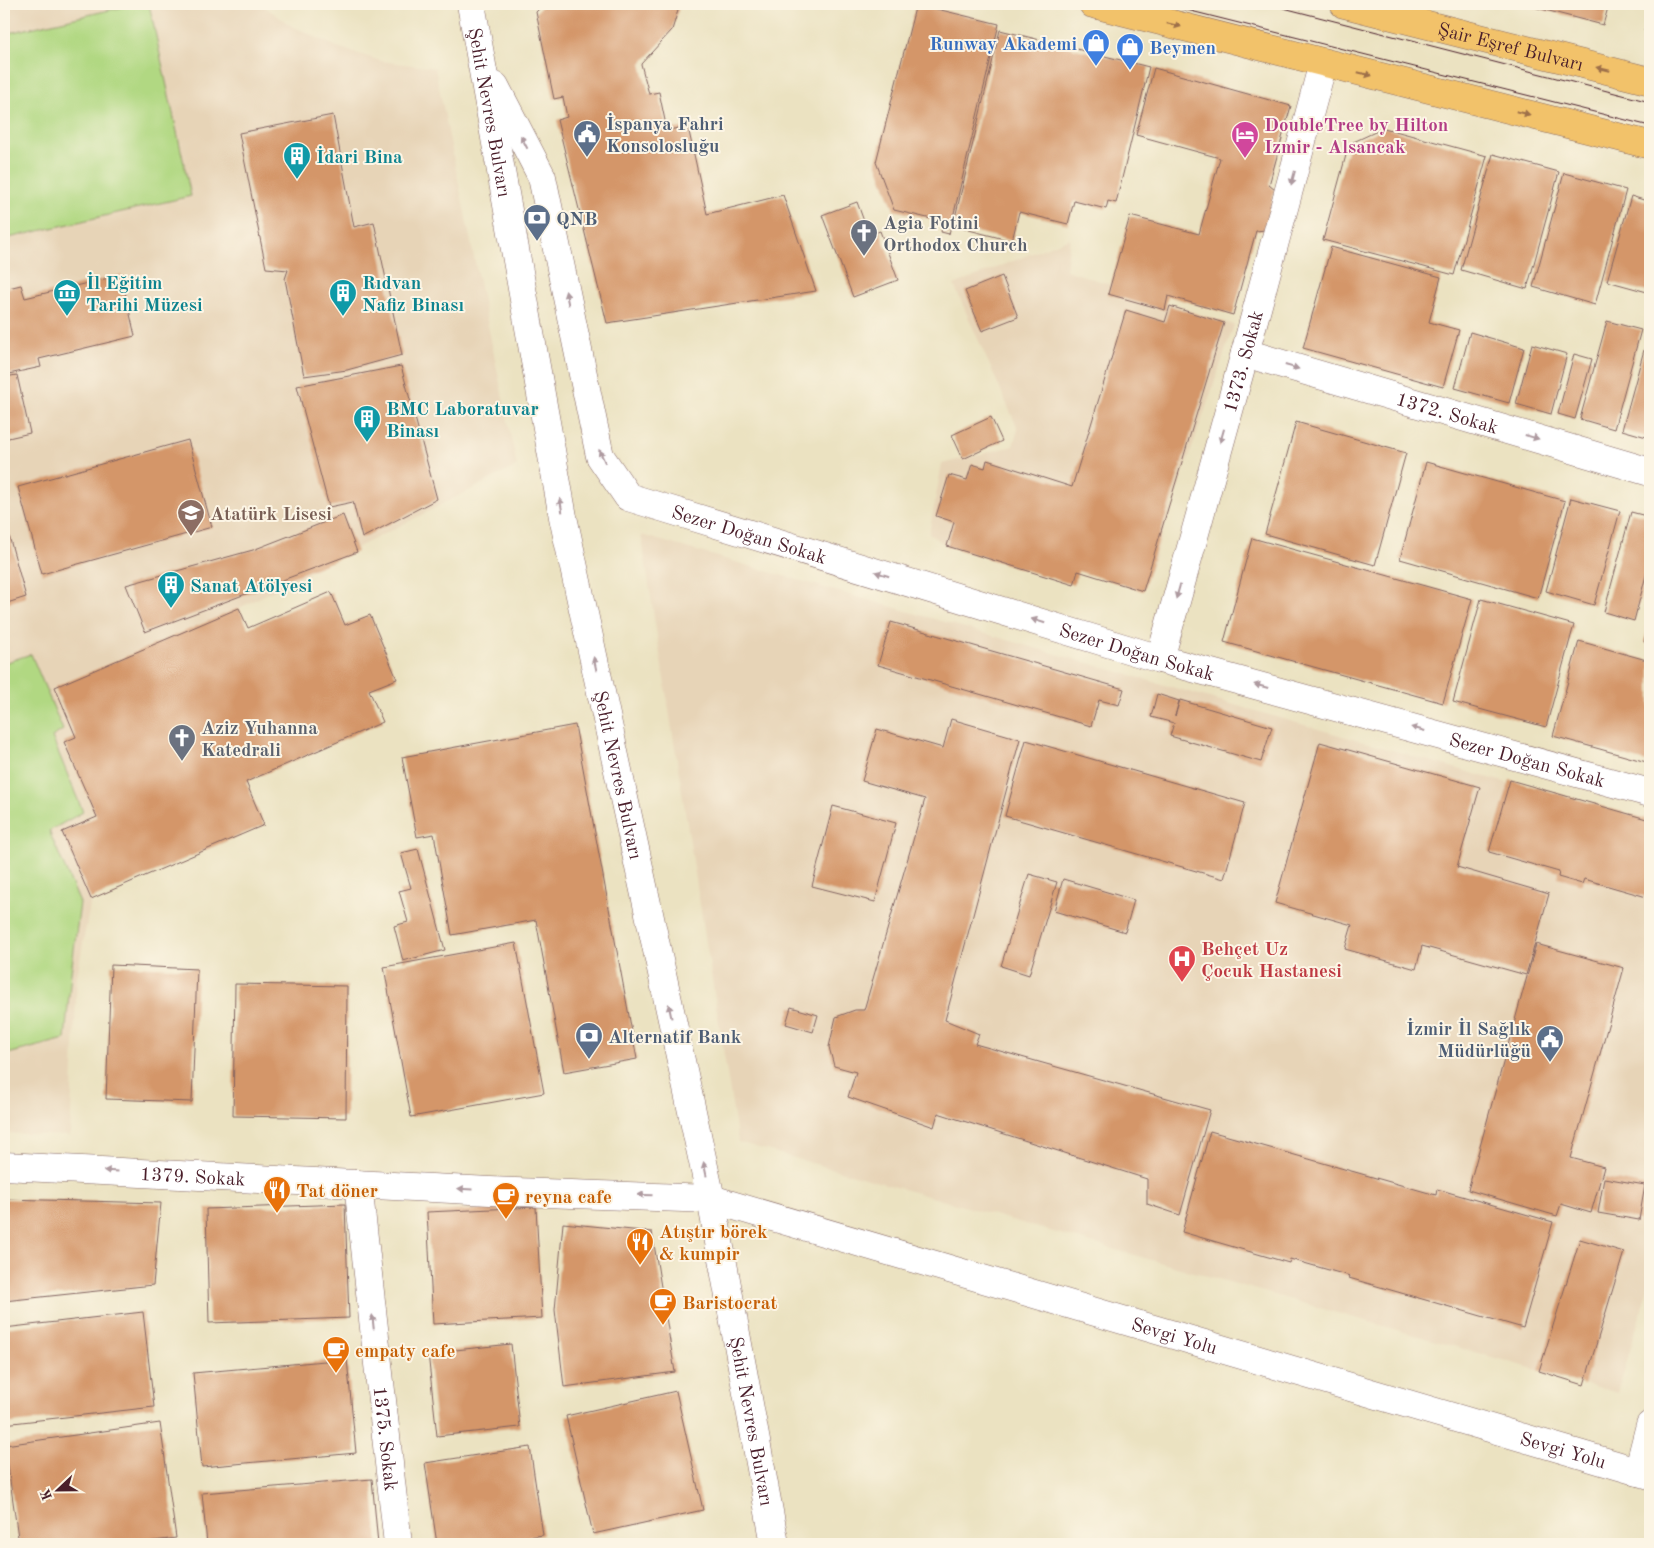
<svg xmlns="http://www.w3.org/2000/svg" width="1654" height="1548" viewBox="0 0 1654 1548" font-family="'Old Standard TT',serif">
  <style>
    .built { fill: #e7d4b7 }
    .green { fill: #b1d882; stroke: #7e7c56 }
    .building { fill: #d49669 }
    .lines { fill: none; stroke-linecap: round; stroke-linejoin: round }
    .minor-casing { stroke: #826360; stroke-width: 29 }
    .major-casing { stroke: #826360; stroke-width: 29 }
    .minor { stroke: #fff; stroke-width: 28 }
    .major { stroke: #f2c26a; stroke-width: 28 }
    .tram { stroke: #4a1f2b; stroke-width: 1 }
    .oneway { fill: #9e704a }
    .oneway2 { fill: #ae9aa0 }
    .labels { text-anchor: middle; stroke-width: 4; stroke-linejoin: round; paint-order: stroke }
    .shop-label { font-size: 19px; font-weight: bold; fill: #366cbe; stroke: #fcf5e5; text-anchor: end }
    .street-label { font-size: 19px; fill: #4a1f2b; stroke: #fcf5e5 }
    .service-label { font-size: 19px; font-weight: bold; fill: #4e5e75; stroke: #fcf5e5; text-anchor: start }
    .hotel-label { font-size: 19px; font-weight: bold; fill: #b23c85; stroke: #fcf5e5; text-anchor: start }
    .culture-label { font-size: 19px; font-weight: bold; fill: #0d838f; stroke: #fcf5e5; text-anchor: start }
    .worship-label { font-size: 19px; font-weight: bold; fill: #5b616d; stroke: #fcf5e5; text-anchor: start }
    .education-label { font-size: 19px; font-weight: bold; fill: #785e54; stroke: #fcf5e5; text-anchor: start }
    .health-label { font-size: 19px; font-weight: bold; fill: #be3a42; stroke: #fcf5e5; text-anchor: start }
    .food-label { font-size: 19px; font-weight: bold; fill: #c56008; stroke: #fcf5e5; text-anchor: start }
  </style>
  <rect width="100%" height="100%" fill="#fcf5e5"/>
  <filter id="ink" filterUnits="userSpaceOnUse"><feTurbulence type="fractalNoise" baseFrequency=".02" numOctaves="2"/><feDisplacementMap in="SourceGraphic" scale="10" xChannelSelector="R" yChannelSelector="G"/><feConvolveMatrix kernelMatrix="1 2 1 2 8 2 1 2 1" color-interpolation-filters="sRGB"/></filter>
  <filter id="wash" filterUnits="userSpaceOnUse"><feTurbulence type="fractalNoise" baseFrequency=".0096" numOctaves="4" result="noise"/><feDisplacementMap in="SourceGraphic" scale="20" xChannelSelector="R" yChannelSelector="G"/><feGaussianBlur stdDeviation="1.12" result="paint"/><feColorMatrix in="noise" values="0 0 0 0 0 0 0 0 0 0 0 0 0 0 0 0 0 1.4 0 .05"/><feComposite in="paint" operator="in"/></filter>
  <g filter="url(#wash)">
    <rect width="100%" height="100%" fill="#ebe2c1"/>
    <g class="built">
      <polygon points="4,4 261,4 290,25 337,47 381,61 435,68 517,466 239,608 55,687 76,737 64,742 97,817 62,832 91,899 77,976 70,1136 4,1133"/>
      <polygon points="1070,238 1066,270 1234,325 1143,591 1078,571 1074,585 947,546 929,534 942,464 1013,446 1018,429 954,285"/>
      <polygon points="641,535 1650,824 1650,1280 1618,1393 738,1142"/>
    </g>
    <g class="green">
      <polygon points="136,4 149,4 191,196 4,239 4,34"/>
      <polygon points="31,654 63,730 52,737 83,812 49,831 80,903 71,973 65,1039 4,1055 4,663"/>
    </g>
    <g id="blocks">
      <g class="building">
        <polygon points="544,4 680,4 672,30 641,64 649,94 659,92 667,130 688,127 707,214 783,195 816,291 607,323 557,120 567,117 563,97 554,99 536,12"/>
        <polygon points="916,4 999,24 949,234 941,232 944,222 894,210 876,162"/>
        <polygon points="1522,4 1609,4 1603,25"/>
        <polygon points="1650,12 1650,33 1644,31"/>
        <polygon points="1000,30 1149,67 1116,203 1108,201 1106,209 1074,201 1068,224 1019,212 1012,241 953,226"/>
        <polygon points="1154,68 1291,106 1269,185 1275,190 1265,230 1256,231 1233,315 1168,296 1165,310 1108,294 1130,216 1199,234 1220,158 1136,135"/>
        <polygon points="333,115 354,227 374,222 402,355 347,370 304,376 285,279 288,270 266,268 239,133"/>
        <polygon points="1384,128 1487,156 1454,275 1323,240 1349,144"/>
        <polygon points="1493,154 1559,172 1527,289 1461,270"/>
        <polygon points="1564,173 1626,190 1595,305 1533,287"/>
        <polygon points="1631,196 1650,202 1650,278 1647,292 1607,281"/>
        <polygon points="857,202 869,235 880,231 898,280 853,297 822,215"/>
        <polygon points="1331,247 1441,277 1429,322 1459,330 1443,387 1303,348"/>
        <polygon points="121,275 135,336 39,359 41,367 4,375 4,289 21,285 25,298"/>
        <polygon points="1002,276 1018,317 982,331 965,291"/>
        <polygon points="1170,306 1224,323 1143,591 1078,571 1074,585 947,546 954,522 936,516 949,475 967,480 972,464 985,468 987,460 1072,487 1126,310 1165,322"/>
        <polygon points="1607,321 1641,330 1614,429 1580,419"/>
        <polygon points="1650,328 1650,438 1622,430"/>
        <polygon points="1470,332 1524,348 1509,403 1455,388"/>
        <polygon points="1532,344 1567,354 1551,414 1516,404"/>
        <polygon points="1574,354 1592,359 1575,419 1558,414"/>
        <polygon points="401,366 437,499 362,538 353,502 329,507 297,386"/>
        <polygon points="17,375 30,433 4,439 4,377"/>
        <polygon points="991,417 1002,441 963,459 952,435"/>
        <polygon points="1296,422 1406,453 1375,565 1265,534"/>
        <polygon points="188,440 212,527 42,574 18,487"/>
        <polygon points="1426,462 1565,501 1538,598 1400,559"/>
        <polygon points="1571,498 1620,511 1594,605 1546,591"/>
        <polygon points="1631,512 1650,517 1650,560 1634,621 1604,612"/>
        <polygon points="343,515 357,552 145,632 126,585 253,550"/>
        <polygon points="4,518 26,597 4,604"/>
        <polygon points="1252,538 1472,599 1443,703 1224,642"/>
        <polygon points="331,592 345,625 370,615 397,679 369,690 383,722 246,782 264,825 91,899 62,832 97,817 64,742 76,737 55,687 239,608 248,628"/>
        <polygon points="1481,599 1574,625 1546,727 1453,702"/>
        <polygon points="891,622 1124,689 1119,705 1099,700 1091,726 878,665"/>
        <polygon points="1650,622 1650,644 1644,642"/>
        <polygon points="1579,641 1650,661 1650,763 1553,736"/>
        <polygon points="1157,694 1179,701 1175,716 1180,700 1272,727 1261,762 1170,736 1174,723 1151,717"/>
        <polygon points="951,719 1020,739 945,1020 979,1034 975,1044 1210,1110 1180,1215 1147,1204 1147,1179 938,1113 934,1127 848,1097 856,1072 834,1066 829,1047 836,1017 855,1010 864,1010 925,799 862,781 877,729 943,748"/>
        <polygon points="575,725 637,1059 564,1072 536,920 452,935 434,834 417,837 402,757"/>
        <polygon points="1026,740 1245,803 1224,879 1005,816"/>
        <polygon points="1320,742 1480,787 1457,867 1549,894 1526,975 1422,946 1416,969 1345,949 1352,925 1275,903"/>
        <polygon points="1510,780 1650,820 1650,898 1584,879 1582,884 1558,877 1559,872 1489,852"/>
        <polygon points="833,806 896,823 875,902 812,886"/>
        <polygon points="418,849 445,950 403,961 394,926 408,922 399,891 411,888 401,853"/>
        <polygon points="1029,874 1057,882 1029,975 1001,966"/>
        <polygon points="1063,879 1134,900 1125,932 1054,911"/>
        <polygon points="516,943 544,1093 411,1117 384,967"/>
        <polygon points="1536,944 1624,968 1571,1158 1604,1167 1591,1213 1561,1204 1557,1216 1468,1190"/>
        <polygon points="111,965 197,969 192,1102 106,1099"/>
        <polygon points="235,984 347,986 346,1118 233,1116"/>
        <polygon points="791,1007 818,1015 813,1032 786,1024"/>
        <polygon points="1210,1131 1436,1195 1437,1189 1553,1222 1523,1328 1349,1278 1350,1276 1290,1259 1289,1263 1182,1232"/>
        <polygon points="1604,1178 1645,1185 1639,1220 1598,1213"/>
        <polygon points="4,1199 161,1203 153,1285 4,1301"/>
        <polygon points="345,1204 349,1318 209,1323 206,1209"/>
        <polygon points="536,1207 542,1318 433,1324 427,1212"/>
        <polygon points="563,1223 652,1232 675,1372 564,1387 555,1310"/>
        <polygon points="1580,1239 1624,1252 1584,1385 1539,1371"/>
        <polygon points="143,1312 154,1407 4,1424 4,1328"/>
        <polygon points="511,1344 520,1427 437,1436 428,1353"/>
        <polygon points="347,1359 356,1453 202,1467 193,1373"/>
        <polygon points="676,1391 703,1510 593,1534 566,1416"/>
        <polygon points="160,1423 176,1538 132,1544 19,1544 5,1445"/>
        <polygon points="530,1447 543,1535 482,1544 437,1544 425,1463"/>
        <polygon points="372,1479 378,1544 207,1544 202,1493"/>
      </g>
    </g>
  </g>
  <g filter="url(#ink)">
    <use href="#blocks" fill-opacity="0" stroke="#826360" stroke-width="1"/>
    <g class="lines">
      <defs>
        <g id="minor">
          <path id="s1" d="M471,4L563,517L711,1199L775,1544"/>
          <path id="s2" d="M495,86L542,177L600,456L628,497L1160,659L1650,793"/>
          <path id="s3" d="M1245,353L1650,472"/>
          <path id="s4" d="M1160,659L1245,353L1323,63"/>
          <path id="s5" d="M4,1166L490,1191L711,1199L1650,1475"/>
          <path id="s6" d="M358,1184L398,1544"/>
          <polyline points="1638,1472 1650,1425"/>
        </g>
        <g id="major">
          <polyline points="1093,4 1650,145"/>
          <path id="s7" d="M1344,4L1650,81"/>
        </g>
      </defs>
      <use href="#minor" class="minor-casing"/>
      <use href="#major" class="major-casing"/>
      <use href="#minor" class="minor"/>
      <use href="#major" class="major"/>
      <g class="tram">
        <polyline points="1163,4 1650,126"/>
        <polyline points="1268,4 1650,102"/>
      </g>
    </g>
    <defs><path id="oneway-solid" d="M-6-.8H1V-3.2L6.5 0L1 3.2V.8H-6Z" transform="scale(1.25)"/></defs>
    <g class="oneway">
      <use href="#oneway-solid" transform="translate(1174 25) rotate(14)"/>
      <use href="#oneway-solid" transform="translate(1603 69) rotate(-166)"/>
      <use href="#oneway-solid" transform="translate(1365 74) rotate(14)"/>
      <use href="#oneway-solid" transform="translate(1523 113) rotate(14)"/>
    </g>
    <g class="oneway2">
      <use href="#oneway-solid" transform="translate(524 142) rotate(-117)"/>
      <use href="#oneway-solid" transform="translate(1293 178) rotate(105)"/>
      <use href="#oneway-solid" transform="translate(567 298) rotate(-102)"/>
      <use href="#oneway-solid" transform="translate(1292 367) rotate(16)"/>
      <use href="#oneway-solid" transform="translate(1222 436) rotate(106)"/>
      <use href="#oneway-solid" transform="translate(1532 437) rotate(16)"/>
      <use href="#oneway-solid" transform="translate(602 456) rotate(-115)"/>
      <use href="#oneway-solid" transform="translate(561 505) rotate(-100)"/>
      <use href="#oneway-solid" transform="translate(882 574) rotate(-163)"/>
      <use href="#oneway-solid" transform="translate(1178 592) rotate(106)"/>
      <use href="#oneway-solid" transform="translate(1038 621) rotate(-163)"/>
      <use href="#oneway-solid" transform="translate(595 664) rotate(-102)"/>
      <use href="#oneway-solid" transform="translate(1261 686) rotate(-165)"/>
      <use href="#oneway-solid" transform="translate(1418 729) rotate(-165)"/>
      <use href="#oneway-solid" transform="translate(670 1011) rotate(-102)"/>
      <use href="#oneway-solid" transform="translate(705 1169) rotate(-102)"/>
      <use href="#oneway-solid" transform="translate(111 1171) rotate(-177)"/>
      <use href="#oneway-solid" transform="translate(465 1189) rotate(-177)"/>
      <use href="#oneway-solid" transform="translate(645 1195) rotate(-178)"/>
      <use href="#oneway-solid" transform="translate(373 1322) rotate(-96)"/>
    </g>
  </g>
  <defs>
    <symbol id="shop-pin" viewBox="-11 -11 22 30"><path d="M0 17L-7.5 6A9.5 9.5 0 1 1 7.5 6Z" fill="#3f7fe0" stroke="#fcf5e5"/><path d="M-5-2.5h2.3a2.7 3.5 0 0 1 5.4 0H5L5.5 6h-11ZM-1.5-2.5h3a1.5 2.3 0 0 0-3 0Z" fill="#fff"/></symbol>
    <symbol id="civic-pin" viewBox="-11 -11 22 30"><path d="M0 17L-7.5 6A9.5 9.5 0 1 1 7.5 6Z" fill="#5c6f8a" stroke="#fcf5e5"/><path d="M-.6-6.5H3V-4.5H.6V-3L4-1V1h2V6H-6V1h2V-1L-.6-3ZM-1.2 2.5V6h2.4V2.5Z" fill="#fff"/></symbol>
    <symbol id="hotel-pin" viewBox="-11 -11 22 30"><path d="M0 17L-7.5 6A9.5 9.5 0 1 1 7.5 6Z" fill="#d1479c" stroke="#fcf5e5"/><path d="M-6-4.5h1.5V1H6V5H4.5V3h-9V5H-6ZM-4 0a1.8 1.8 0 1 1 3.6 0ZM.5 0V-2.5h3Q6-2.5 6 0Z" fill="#fff"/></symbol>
    <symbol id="building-pin" viewBox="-11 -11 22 30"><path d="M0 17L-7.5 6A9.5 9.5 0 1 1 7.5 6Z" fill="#0f9aa8" stroke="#fcf5e5"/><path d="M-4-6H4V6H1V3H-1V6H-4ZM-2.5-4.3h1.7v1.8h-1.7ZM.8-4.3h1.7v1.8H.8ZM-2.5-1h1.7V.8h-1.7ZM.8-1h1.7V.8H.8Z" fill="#fff"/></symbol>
    <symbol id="bank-pin" viewBox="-11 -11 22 30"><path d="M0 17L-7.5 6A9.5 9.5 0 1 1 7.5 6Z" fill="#5c6f8a" stroke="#fcf5e5"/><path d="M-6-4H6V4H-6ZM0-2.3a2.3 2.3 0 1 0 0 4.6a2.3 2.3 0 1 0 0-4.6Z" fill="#fff"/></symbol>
    <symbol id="church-pin" viewBox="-11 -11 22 30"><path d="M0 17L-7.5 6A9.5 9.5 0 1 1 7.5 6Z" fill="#6b7280" stroke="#fcf5e5"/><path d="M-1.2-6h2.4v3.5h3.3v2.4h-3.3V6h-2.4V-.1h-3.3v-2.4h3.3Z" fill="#fff"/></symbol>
    <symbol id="museum-pin" viewBox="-11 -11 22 30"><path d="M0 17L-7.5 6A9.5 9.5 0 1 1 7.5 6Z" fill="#0f9aa8" stroke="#fcf5e5"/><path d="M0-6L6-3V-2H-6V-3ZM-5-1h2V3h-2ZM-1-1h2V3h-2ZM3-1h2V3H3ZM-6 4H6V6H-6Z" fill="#fff"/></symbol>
    <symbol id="school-pin" viewBox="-11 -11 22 30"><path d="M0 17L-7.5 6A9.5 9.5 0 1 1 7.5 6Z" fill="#8d6e63" stroke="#fcf5e5"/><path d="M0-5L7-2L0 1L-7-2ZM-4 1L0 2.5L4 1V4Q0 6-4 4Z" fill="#fff"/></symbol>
    <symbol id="hospital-pin" viewBox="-11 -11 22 30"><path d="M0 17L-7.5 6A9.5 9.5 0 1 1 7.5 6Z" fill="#e0444e" stroke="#fcf5e5"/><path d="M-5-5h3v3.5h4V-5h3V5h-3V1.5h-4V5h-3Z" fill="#fff"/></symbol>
    <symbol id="restaurant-pin" viewBox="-11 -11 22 30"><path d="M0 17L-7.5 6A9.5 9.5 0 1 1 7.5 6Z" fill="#e8710a" stroke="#fcf5e5"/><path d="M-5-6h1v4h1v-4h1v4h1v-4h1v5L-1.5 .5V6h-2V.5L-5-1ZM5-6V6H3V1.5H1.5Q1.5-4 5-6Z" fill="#fff"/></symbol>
    <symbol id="cafe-pin" viewBox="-11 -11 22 30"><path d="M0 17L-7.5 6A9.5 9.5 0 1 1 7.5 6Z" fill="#e8710a" stroke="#fcf5e5"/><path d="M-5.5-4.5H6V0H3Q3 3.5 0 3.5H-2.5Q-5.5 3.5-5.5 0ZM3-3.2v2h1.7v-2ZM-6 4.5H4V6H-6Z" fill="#fff"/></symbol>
  </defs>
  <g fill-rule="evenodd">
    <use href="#shop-pin" x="1080" y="27" width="32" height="43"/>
    <use href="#shop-pin" x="1114" y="31" width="32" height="43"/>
    <use href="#civic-pin" x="571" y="118" width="32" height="43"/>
    <use href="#hotel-pin" x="1229" y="119" width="32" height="43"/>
    <use href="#building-pin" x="281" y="140" width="32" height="43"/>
    <use href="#bank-pin" x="521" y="202" width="32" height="43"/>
    <use href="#church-pin" x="848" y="217" width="32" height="43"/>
    <use href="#museum-pin" x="51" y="277" width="32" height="43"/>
    <use href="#building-pin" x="327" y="277" width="32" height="43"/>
    <use href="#building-pin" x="351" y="403" width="32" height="43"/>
    <use href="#school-pin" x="175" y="497" width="32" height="43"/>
    <use href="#building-pin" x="155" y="569" width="32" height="43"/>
    <use href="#church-pin" x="166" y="722" width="32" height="43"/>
    <use href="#hospital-pin" x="1166" y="943" width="32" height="43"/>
    <use href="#bank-pin" x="573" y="1020" width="32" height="43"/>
    <use href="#civic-pin" x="1534" y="1023" width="32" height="43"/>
    <use href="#restaurant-pin" x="261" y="1174" width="32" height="43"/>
    <use href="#cafe-pin" x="490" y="1180" width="32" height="43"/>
    <use href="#restaurant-pin" x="624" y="1226" width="32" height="43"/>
    <use href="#cafe-pin" x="647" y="1286" width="32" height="43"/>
    <use href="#cafe-pin" x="320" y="1334" width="32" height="43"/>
  </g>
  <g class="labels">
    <g class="shop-label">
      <text x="1077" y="50">Runway Akademi</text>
      <text x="1149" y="54" text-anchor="start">Beymen</text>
    </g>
    <g class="street-label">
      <text dy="7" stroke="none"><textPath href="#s7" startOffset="172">Şair Eşref Bulvarı</textPath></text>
      <text dy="7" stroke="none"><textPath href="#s1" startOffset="110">Şehit Nevres Bulvarı</textPath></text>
      <text dy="7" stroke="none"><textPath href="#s4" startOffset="309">1373. Sokak</textPath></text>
      <text dy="7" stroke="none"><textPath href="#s3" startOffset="211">1372. Sokak</textPath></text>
      <text dy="7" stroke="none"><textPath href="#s2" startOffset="564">Sezer Doğan Sokak</textPath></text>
      <text dy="7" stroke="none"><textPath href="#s2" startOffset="969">Sezer Doğan Sokak</textPath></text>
      <text dy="7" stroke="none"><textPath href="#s2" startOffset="1374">Sezer Doğan Sokak</textPath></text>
      <text dy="7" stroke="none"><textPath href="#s1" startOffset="785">Şehit Nevres Bulvarı</textPath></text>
      <text dy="7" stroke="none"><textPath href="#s5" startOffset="189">1379. Sokak</textPath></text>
      <text dy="7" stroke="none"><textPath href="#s5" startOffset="1191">Sevgi Yolu</textPath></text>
      <text dy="7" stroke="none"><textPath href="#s1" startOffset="1445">Şehit Nevres Bulvarı</textPath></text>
      <text dy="7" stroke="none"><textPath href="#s6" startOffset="256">1375. Sokak</textPath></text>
      <text dy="7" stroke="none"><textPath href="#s5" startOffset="1596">Sevgi Yolu</textPath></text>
    </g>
    <g class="service-label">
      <text x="606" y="130">İspanya Fahri<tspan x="606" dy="22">Konsolosluğu</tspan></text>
      <text x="556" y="225">QNB</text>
      <text x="1531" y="1035" text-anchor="end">İzmir İl Sağlık<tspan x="1531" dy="22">Müdürlüğü</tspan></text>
      <text x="608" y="1043">Alternatif Bank</text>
    </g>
    <g class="hotel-label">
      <text x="1264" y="131">DoubleTree by Hilton<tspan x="1264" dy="22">Izmir - Alsancak</tspan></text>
    </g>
    <g class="culture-label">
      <text x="316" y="163">İdari Bina</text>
      <text x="86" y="289">İl Eğitim<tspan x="86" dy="22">Tarihi Müzesi</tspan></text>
      <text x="362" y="289">Rıdvan<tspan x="362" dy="22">Nafiz Binası</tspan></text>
      <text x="386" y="415">BMC Laboratuvar<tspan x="386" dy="22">Binası</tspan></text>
      <text x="190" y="592">Sanat Atölyesi</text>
    </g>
    <g class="worship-label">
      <text x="883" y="229">Agia Fotini<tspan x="883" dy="22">Orthodox Church</tspan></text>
      <text x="201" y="734">Aziz Yuhanna<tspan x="201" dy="22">Katedrali</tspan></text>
    </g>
    <g class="education-label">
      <text x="210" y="520">Atatürk Lisesi</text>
    </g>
    <g class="health-label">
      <text x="1201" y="955">Behçet Uz<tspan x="1201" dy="22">Çocuk Hastanesi</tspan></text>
    </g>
    <g class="food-label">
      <text x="296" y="1197">Tat döner</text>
      <text x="525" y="1203">reyna cafe</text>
      <text x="659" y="1238">Atıştır börek<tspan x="659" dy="22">&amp; kumpir</tspan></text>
      <text x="682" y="1309">Baristocrat</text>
      <text x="355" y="1357">empaty cafe</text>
    </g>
  </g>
  <rect width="1654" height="1548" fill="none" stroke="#fcf5e5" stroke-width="20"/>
  <g transform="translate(58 1490) rotate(248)" stroke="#fcf5e5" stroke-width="4" paint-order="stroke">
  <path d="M0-4L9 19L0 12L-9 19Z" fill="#4a1f2b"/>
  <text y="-8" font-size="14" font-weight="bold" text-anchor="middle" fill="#4a1f2b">K</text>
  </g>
</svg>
